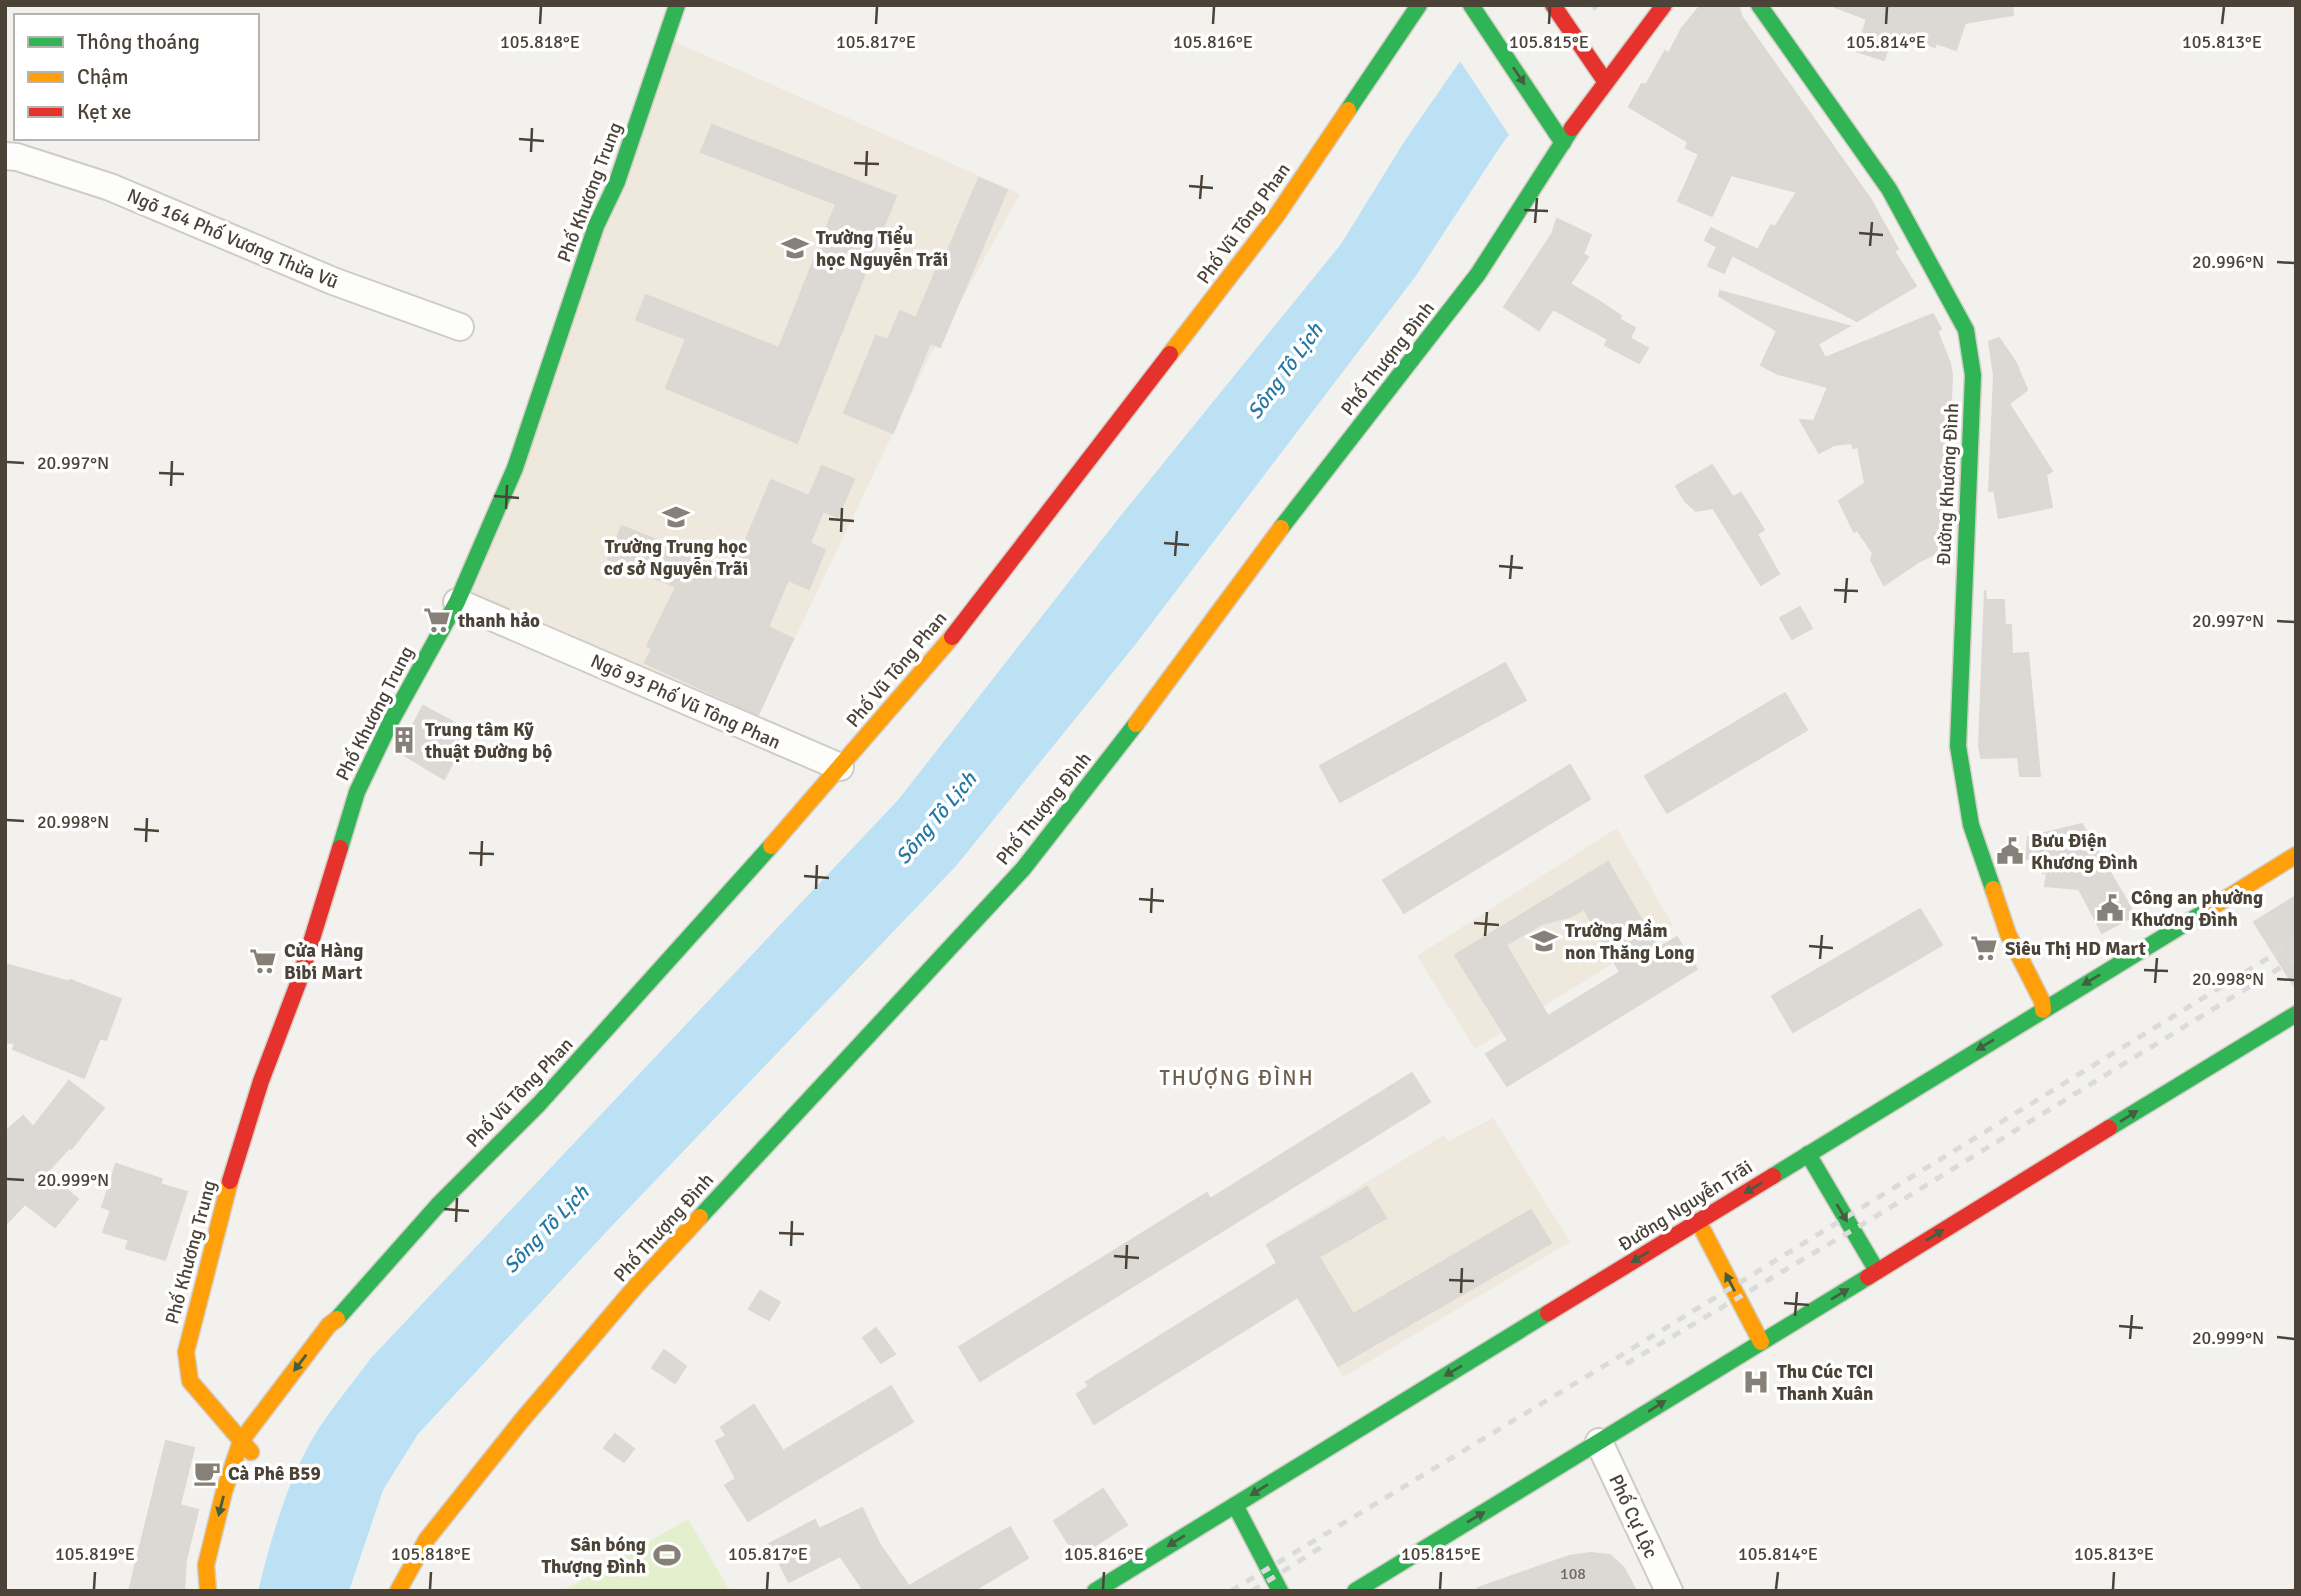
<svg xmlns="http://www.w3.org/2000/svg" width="2301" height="1596" viewBox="0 0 2301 1596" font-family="Signika,sans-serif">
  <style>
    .education { fill: #eee8dd }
    .green { fill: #e3efcd }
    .water { fill: #bce1f4 }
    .pier { fill: #f3f1ee }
    .building { fill: #dcd8d4; stroke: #dcd8d3; stroke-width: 2; fill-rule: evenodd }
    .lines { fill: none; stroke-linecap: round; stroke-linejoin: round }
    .street-casing { stroke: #cfccc8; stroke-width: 30 }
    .fast-casing { stroke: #d3cec4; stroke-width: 19 }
    .slow-casing { stroke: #d3cec4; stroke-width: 19 }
    .jam-casing { stroke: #d3cec4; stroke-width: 19 }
    .street { stroke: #fdfdfc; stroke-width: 26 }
    .fast { stroke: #30b455; stroke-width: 16 }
    .slow { stroke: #ff9f0a; stroke-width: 16 }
    .jam { stroke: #e5322d; stroke-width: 16 }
    .rail { stroke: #dbdbda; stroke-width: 5; stroke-dasharray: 9 9; stroke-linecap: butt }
    .oneway { fill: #445f3f }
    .ticks { fill: none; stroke: #4b4338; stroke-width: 2.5 }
    .labels { text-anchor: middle; stroke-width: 7; stroke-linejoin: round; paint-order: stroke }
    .number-label { font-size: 16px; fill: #716a60 }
    .street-label { font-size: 19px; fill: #4b4338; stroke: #fff }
    .poi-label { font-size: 19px; font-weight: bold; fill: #4b4338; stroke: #fff; text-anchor: start }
    .water-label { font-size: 21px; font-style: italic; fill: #2578a6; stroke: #fff }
    .neighbourhood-label { font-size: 21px; letter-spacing: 2px; fill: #6f604e; stroke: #fff }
    .ticks-label { font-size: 18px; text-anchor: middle; fill: #4b4338; stroke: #fff; stroke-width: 7; stroke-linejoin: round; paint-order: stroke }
  </style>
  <rect width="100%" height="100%" fill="#f3f1ee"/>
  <g class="education">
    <polygon points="673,41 1020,194 928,360 752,728 468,601"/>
    <polygon points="1617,828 1673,926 1475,1049 1417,956"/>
    <polygon points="1493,1118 1570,1242 1343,1377 1265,1244 1444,1135 1449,1141"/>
  </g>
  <polygon class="green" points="688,1519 730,1591 563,1591"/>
  <path class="water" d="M1499,5H1599L1498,150L1415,277L1135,645L956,866L609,1229L418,1434L383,1490L349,1591H258C272,1535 288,1477 319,1428C335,1404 354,1381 371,1358L898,800L1118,519L1341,244L1404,142Z"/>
  <polygon class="pier" points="1494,5 1590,5 1597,14 1511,138 1458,58"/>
  <g class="building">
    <polygon points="1701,5 1738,5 1742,17 1871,200 1898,249 1894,251 1916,286 1857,321 1732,255 1724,273 1708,266 1717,247 1705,240 1711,228 1758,250 1771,225 1775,227 1797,192 1731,175 1712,216 1678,201 1699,154 1686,148 1688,142 1629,107 1642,84 1646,85 1665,51 1669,53 1682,28"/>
    <polygon points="1835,5 2012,5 2013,15 1965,23 1956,50 1936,43 1935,47 1893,33 1884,60 1856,51 1867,19 1835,7"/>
    <polygon points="712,125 896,196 797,443 666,388 686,339 636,320 646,295 779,348 836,204 701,152"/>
    <polygon points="979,178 1007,190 940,347 930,343 893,433 844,413 876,336 888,340 900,311 916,318 943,254 946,255"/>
    <polygon points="1557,219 1591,235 1583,254 1588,257 1570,284 1599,301 1621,316 1619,319 1635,328 1630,338 1648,348 1639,363 1605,345 1608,339 1553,309 1539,330 1504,307 1552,234"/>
    <polygon points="1720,291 1849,326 1818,344 1825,358 1933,314 1941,329 1937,331 1950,363 1952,376 1945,549 1920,561 1884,585 1871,560 1873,553 1857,530 1854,532 1839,501 1865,483 1858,447 1853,448 1852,443 1834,445 1819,453 1800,420 1814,421 1828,387 1778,374 1761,365 1777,331 1719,296"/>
    <polygon points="1999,338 2016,363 2027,390 2009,404 2052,471 2046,475 2052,507 1999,518 1994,490 1989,491 1994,376 1989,342"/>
    <polygon points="1712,465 1733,497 1741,493 1764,530 1757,534 1779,574 1761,585 1713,508 1696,511 1685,501 1676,486"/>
    <polygon points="822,466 854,479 838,517 823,511 810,543 825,550 809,589 788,580 768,627 793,639 758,715 645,663 652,649 647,646 676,587 608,559 622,526 733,571 771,480 809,496"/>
    <polygon points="1985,590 1986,600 2004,600 2005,625 2011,625 2012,654 2028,653 2040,776 2020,776 2018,757 1981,758 1979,745"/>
    <polygon points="1800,607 1812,628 1792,639 1780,618"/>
    <polygon points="1505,663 1526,700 1340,802 1320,766"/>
    <polygon points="1785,693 1807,730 1667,813 1645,776"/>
    <polygon points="423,706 470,731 444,779 399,752"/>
    <polygon points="1570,765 1590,799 1404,913 1383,880"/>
    <polygon points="2082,824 2135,915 2102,933 2079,889 2045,886 2047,873 2043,873 2043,860 2026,859 2028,837"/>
    <path d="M1608,862L1658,948L1677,937L1697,969L1507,1086L1486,1054L1508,1040L1455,955ZM1584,909L1620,972L1548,1016L1506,945L1542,924L1569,917Z"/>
    <polygon points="2296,896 2296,989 2254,922"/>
    <polygon points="1920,909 1942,945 1793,1032 1772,996"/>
    <polygon points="5,964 70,982 70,980 121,999 106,1040 100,1038 84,1078 13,1049 15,1043 5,1042"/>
    <polygon points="1412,1073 1430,1102 980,1381 959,1347 1207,1193 1210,1199"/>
    <polygon points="69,1081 104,1108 71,1149 70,1147 46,1173 78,1199 55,1227 25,1204 5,1225 5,1132 23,1116 33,1127"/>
    <polygon points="116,1164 162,1179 160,1184 187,1192 165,1260 126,1248 129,1240 103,1232 111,1210 102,1207"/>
    <polygon points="1367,1187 1386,1218 1319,1257 1353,1314 1531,1210 1551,1243 1338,1366 1298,1297 1094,1424 1077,1394 1089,1386 1086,1382 1277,1263 1267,1245"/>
    <polygon points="760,1291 780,1302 769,1320 749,1309"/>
    <polygon points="876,1328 895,1354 881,1363 863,1338"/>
    <polygon points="664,1350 686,1366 675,1383 652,1368"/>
    <polygon points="891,1386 913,1422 748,1521 725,1485 736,1479 716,1441 726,1436 721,1427 754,1405 783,1451"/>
    <polygon points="615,1434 634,1449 624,1462 604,1448"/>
    <polygon points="166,1441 194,1448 180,1505 198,1510 186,1560 184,1591 129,1591"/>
    <polygon points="1103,1489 1127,1525 1077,1557 1054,1521"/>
    <polygon points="862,1508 880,1545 909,1586 1010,1527 1028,1558 973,1591 864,1591 840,1556 789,1582 769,1544 815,1520 819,1529"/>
    <polygon points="1590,1553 1610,1555 1624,1568 1636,1591 1478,1591 1478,1588 1569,1556"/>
  </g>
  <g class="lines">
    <defs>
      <g id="street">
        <polyline points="5,156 17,157 110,187 333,281 460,327"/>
        <polyline points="457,602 840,767"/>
        <polyline points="1599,1442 1669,1591"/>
      </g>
      <g id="fast">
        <polyline points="1471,5 1563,143"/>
        <polyline points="1759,5 1889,189 1966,330 1973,375 1958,746 1971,825 1993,889"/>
        <polyline points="1348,110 1419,5"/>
        <polyline points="1281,528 1478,274 1572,128"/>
        <polyline points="340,848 357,792 391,721 457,602 515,468 596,226 617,182 677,5"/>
        <polyline points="2109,1128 2296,1014"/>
        <polyline points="1808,1154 1877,1271"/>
        <polyline points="1773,1176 2214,906"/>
        <polyline points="700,1217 1023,869 1136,724"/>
        <polyline points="337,1319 438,1205 539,1104 771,846"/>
        <polyline points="1235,1505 1280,1591"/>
        <polyline points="1095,1591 1548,1313"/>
        <polyline points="1355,1591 1868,1277"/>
      </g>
      <g id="slow">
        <polyline points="1170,354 1277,215 1348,110"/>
        <polyline points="1136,724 1281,528"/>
        <polyline points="771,846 952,637"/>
        <polyline points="1993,889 2008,934 2042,1001 2043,1010"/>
        <polyline points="2214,906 2296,855"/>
        <polyline points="230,1181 186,1352 190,1381 251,1452"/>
        <polyline points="1698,1221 1761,1342"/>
        <polyline points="208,1591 206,1565 224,1492 241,1441 329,1325 337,1319"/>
        <polyline points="398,1591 427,1539 522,1420 636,1286 700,1217"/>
      </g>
      <g id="jam">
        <polyline points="1553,5 1605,81"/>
        <polyline points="1572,128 1664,5"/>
        <polyline points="952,637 1170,354"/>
        <polyline points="230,1181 261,1081 299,981 340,848"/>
        <polyline points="1868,1277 2109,1128"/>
        <polyline points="1548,1313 1773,1176"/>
      </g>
    </defs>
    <use href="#street" class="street-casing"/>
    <use href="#fast" class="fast-casing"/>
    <use href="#slow" class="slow-casing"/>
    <use href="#jam" class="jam-casing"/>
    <use href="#street" class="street"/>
    <use href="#fast" class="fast"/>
    <use href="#slow" class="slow"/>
    <use href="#jam" class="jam"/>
    <g class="rail">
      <polyline points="1626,1364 1873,1218 2296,958"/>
      <polyline points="1231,1591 1589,1375 2296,941"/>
      <polyline points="1252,1591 1323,1546"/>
    </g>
  </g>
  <defs><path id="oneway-solid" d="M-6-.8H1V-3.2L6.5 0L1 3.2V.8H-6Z" transform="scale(1.75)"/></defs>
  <g class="oneway">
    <use href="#oneway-solid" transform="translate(1519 76) rotate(56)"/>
    <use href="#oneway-solid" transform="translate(2091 980) rotate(149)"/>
    <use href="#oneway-solid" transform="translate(1985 1045) rotate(149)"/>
    <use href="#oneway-solid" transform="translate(2129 1116) rotate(-32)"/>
    <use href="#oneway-solid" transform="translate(1753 1188) rotate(149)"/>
    <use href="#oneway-solid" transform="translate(1842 1213) rotate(59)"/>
    <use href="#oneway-solid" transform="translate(1935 1235) rotate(-32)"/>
    <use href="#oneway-solid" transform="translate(1640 1257) rotate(148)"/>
    <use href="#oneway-solid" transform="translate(1730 1282) rotate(-117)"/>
    <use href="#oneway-solid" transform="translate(1840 1294) rotate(-31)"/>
    <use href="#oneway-solid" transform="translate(300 1363) rotate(127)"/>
    <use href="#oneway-solid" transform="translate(1453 1371) rotate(149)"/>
    <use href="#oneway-solid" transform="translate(1657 1406) rotate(-32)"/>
    <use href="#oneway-solid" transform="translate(1259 1490) rotate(148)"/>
    <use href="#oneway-solid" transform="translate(221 1506) rotate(104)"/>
    <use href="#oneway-solid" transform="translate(1476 1517) rotate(-31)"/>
    <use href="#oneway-solid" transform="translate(1176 1541) rotate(148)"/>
  </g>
  <path class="ticks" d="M540,24L541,7M876,24L877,7M1213,24L1214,7M1549,24L1550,7M1886,24L1887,7M2222,24L2224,7M519,139L544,141M531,152L532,128M854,163L879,164M866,176L867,151M1189,186L1213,188M1200,199L1202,175M1524,210L1548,211M1535,223L1537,198M1859,233L1883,235M1870,246L1872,222M2277,262L2294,263M7,462L24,463M159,473L184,474M171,486L172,461M494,496L519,498M506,509L507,485M829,519L854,521M841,532L842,508M1164,543L1189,545M1175,556L1177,531M1499,566L1523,568M1510,579L1512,555M1834,590L1858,591M1845,603L1847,578M2277,621L2294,622M7,820L24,821M134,829L159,831M146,842L147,818M469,853L494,854M481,866L482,841M804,876L829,878M816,889L817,865M1139,899L1164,901M1151,913L1152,888M1474,923L1499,925M1485,936L1487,912M1809,946L1833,948M1820,959L1822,935M2144,970L2168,971M2277,979L2294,980M2155,983L2157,958M7,1179L24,1180M444,1209L469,1211M456,1222L457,1198M779,1233L804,1234M791,1246L792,1221M1114,1256L1139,1258M1126,1269L1127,1245M1449,1280L1474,1281M1461,1293L1462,1268M1784,1303L1809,1305M1795,1316L1797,1292M2119,1326L2143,1328M2277,1337L2294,1339M2130,1339L2132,1315M94,1589L95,1572M430,1589L431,1572M767,1589L768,1572M1103,1589L1104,1572M1440,1589L1441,1572M1776,1589L1778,1572M2113,1589L2114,1572"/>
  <defs>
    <symbol id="school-bare" viewBox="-9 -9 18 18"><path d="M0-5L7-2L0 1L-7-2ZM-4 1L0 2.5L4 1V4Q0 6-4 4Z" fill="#868078" stroke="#fff" stroke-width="2.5" paint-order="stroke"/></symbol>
    <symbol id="supermarket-bare" viewBox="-9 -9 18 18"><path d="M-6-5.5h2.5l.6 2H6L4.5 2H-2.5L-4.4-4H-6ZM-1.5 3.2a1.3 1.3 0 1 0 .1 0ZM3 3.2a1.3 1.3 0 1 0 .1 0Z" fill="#868078" stroke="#fff" stroke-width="2.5" paint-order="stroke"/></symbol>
    <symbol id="building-bare" viewBox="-9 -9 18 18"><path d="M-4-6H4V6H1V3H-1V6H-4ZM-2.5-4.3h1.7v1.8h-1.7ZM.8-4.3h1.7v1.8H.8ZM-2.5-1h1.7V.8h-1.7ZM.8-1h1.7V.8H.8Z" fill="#868078" stroke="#fff" stroke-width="2.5" paint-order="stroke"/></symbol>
    <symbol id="civic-bare" viewBox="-9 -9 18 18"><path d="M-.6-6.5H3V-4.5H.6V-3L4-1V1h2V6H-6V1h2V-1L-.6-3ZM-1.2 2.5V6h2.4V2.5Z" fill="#868078" stroke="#fff" stroke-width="2.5" paint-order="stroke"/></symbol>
    <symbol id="hospital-bare" viewBox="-9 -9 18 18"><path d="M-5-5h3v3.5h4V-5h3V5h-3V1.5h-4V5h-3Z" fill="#868078" stroke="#fff" stroke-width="2.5" paint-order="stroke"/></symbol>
    <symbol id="cafe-bare" viewBox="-9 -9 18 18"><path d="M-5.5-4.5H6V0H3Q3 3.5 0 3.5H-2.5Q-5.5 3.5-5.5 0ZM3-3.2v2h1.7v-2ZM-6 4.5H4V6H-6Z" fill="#868078" stroke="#fff" stroke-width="2.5" paint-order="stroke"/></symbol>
    <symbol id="stadium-bare" viewBox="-9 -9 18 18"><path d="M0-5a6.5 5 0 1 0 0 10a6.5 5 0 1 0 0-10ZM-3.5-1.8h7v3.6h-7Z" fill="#868078" stroke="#fff" stroke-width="2.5" paint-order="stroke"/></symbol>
  </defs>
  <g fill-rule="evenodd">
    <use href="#school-bare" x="776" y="229" width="38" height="38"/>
    <use href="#school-bare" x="657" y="498" width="38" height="38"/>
    <use href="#supermarket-bare" x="418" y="601" width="38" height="38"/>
    <use href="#building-bare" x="385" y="721" width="38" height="38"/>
    <use href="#civic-bare" x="1991" y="832" width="38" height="38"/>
    <use href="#civic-bare" x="2091" y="889" width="38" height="38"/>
    <use href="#school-bare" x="1525" y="922" width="38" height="38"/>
    <use href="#supermarket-bare" x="1965" y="929" width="38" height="38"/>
    <use href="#supermarket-bare" x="244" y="942" width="38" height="38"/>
    <use href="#hospital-bare" x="1737" y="1363" width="38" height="38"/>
    <use href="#cafe-bare" x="188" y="1454" width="38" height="38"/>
    <use href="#stadium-bare" x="648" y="1536" width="38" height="38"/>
  </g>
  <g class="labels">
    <g class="number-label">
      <text x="1573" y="1579">108</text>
    </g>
    <g class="street-label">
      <text transform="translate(589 192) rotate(-69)" y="7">Phố Khương Trung</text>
      <text transform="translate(1243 223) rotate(-54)" y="7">Phố Vũ Tông Phan</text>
      <text transform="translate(233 238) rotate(23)" y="7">Ngõ 164 Phố Vương Thừa Vũ</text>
      <text transform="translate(1387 358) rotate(-52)" y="7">Phố Thượng Đình</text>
      <text transform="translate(1947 484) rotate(-87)" y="7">Đường Khương Đình</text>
      <text transform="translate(896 669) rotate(-50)" y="7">Phố Vũ Tông Phan</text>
      <text transform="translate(686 701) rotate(24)" y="7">Ngõ 93 Phố Vũ Tông Phan</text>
      <text transform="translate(374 713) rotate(-63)" y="7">Phố Khương Trung</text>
      <text transform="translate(1043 808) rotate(-51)" y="7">Phố Thượng Đình</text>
      <text transform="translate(519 1092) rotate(-46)" y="7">Phố Vũ Tông Phan</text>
      <text transform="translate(1685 1205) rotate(-32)" y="7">Đường Nguyễn Trãi</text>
      <text transform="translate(663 1227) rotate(-48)" y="7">Phố Thượng Đình</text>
      <text transform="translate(190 1252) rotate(-75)" y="7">Phố Khương Trung</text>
      <text transform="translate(1634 1516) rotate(65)" y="7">Phố Cự Lộc</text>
    </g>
    <g class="poi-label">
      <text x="816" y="244">Trường Tiểu<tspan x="816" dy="22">học Nguyễn Trãi</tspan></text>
      <text x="676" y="553" text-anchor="middle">Trường Trung học<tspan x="676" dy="22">cơ sở Nguyễn Trãi</tspan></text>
      <text x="458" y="627">thanh hảo</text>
      <text x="425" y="736">Trung tâm Kỹ<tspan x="425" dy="22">thuật Đường bộ</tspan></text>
      <text x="2031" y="847">Bưu Điện<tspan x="2031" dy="22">Khương Đình</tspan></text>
      <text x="2131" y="904">Công an phường<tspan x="2131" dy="22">Khương Đình</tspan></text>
      <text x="1565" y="937">Trường Mầm<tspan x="1565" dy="22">non Thăng Long</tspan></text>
      <text x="2005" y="955">Siêu Thị HD Mart</text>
      <text x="284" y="957">Cửa Hàng<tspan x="284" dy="22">Bibi Mart</tspan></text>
      <text x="1777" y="1378">Thu Cúc TCI<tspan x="1777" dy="22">Thanh Xuân</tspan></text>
      <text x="228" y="1480">Cà Phê B59</text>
      <text x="646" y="1551" text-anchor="end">Sân bóng<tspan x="646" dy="22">Thượng Đình</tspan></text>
    </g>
    <g class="water-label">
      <text transform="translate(1285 371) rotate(-54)" y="7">Sông Tô Lịch</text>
      <text transform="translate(936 818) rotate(-50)" y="7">Sông Tô Lịch</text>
      <text transform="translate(546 1229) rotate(-46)" y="7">Sông Tô Lịch</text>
    </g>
    <g class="neighbourhood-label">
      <text x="1237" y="1085">THƯỢNG ĐÌNH</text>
    </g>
  </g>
  <g class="ticks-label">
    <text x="540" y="48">105.818°E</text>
    <text x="876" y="48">105.817°E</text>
    <text x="1213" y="48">105.816°E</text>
    <text x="1549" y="48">105.815°E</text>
    <text x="1886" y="48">105.814°E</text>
    <text x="2222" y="48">105.813°E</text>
    <text x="2228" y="268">20.996°N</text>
    <text x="73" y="469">20.997°N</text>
    <text x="2228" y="627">20.997°N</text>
    <text x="73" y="828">20.998°N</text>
    <text x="2228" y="985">20.998°N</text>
    <text x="73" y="1186">20.999°N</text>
    <text x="2228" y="1344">20.999°N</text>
    <text x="95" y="1560">105.819°E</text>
    <text x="431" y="1560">105.818°E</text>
    <text x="768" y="1560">105.817°E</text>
    <text x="1104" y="1560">105.816°E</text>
    <text x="1441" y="1560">105.815°E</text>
    <text x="1778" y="1560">105.814°E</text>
    <text x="2114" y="1560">105.813°E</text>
  </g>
  <rect width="2301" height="1596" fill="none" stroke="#4b4338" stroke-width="14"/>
  <rect x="14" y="14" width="245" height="126" fill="#ffffff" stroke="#b7b4af" stroke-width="2"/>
  <rect x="28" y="37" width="35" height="10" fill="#30b455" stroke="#b7b4af" stroke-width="2"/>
  <text x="77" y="49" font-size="21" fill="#4b4338">Thông thoáng</text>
  <rect x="28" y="72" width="35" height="10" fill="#ff9f0a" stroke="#b7b4af" stroke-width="2"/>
  <text x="77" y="84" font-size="21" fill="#4b4338">Chậm</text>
  <rect x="28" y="107" width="35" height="10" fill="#e5322d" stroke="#b7b4af" stroke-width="2"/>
  <text x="77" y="119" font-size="21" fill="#4b4338">Kẹt xe</text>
</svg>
